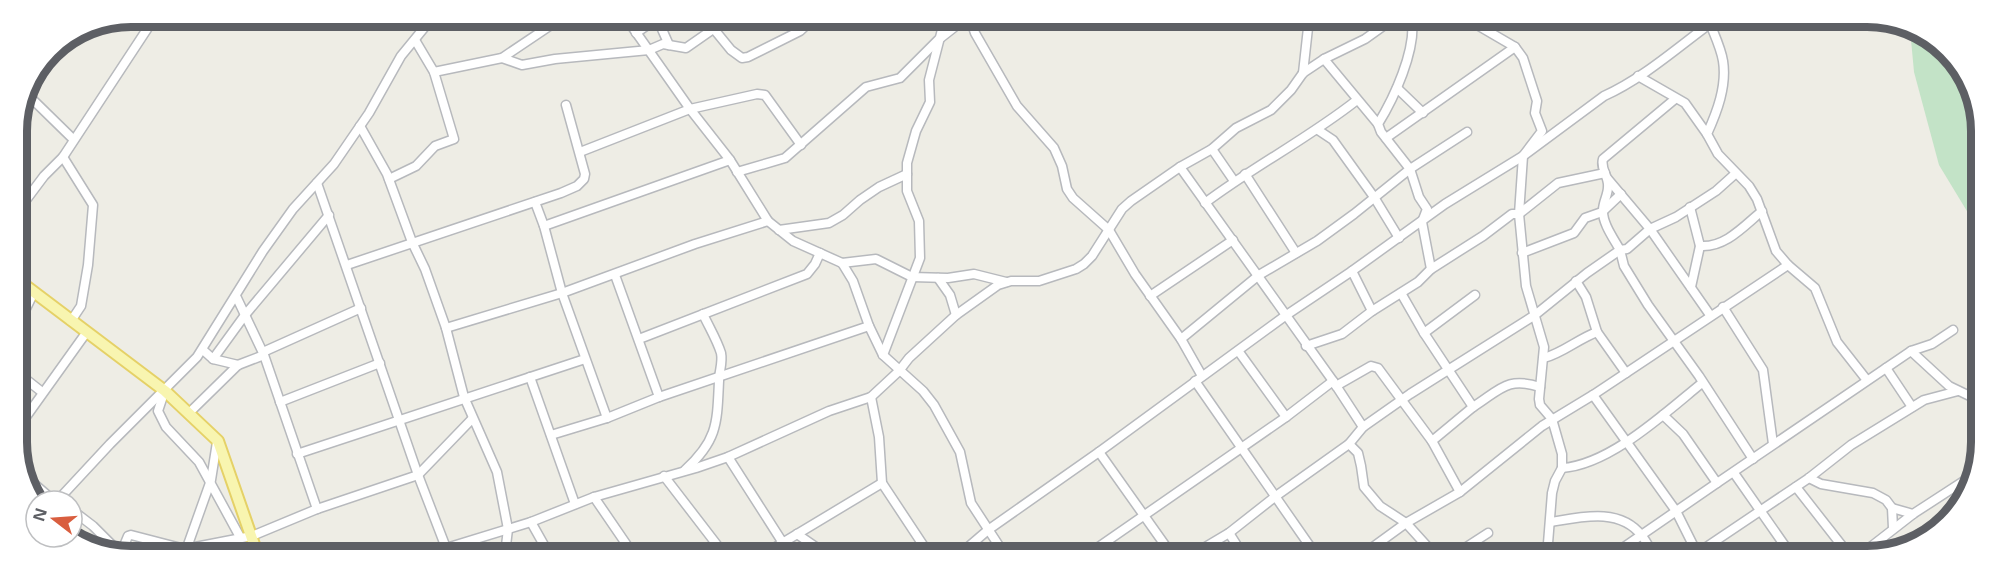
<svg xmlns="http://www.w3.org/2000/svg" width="1998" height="573" viewBox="0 0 1998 573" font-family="'Open Sans',sans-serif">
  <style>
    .green { fill: #c3e3c7 }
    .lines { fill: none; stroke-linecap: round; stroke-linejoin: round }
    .minor-casing { stroke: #b7b9bd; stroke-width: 11 }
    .major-casing { stroke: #e5d167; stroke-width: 14 }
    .minor { stroke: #fff; stroke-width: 8 }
    .major { stroke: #f8f5b0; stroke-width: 10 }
    .rim { fill: none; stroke: #5d5f64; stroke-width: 8 }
  </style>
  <rect width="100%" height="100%" fill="#eeede5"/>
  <polygon class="green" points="1910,29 1953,55 1979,109 1979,231 1939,165 1914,72"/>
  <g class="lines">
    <defs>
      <g id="minor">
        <polyline points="404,17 424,27"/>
        <polyline points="626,18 690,109 730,160 768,221 793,241 842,263 853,281 869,326 883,355 923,391 934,405 960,452 971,503 1005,555"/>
        <polyline points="657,18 669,45"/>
        <polyline points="970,18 975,33 1017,106 1054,148 1062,166 1067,189 1073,198 1109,230 1135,274 1181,339 1202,376"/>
        <polyline points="1467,19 1515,47 1523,58 1537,101 1535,113 1542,131 1523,156 1519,214 1526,286 1544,347 1539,399 1540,405 1552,419 1562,454 1562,468 1555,481 1552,493 1547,556"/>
        <path d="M1709,21C1714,34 1721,48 1723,61C1727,86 1717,112 1707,134L1718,154L1749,186L1757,199L1776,251L1788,265L1815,288L1837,342L1866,379"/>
        <polyline points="713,28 731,50 742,58 748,57 800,31 814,18"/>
        <polyline points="636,33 658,18"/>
        <polyline points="47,57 54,47"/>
        <polyline points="502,58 522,65 555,59 649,50 663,44 686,48 729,18"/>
        <polyline points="1324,59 1378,124"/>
        <polyline points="434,72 502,58 563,17"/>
        <polyline points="1303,73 1309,19"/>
        <polyline points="1638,76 1685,103 1707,134"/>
        <polyline points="1397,88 1423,113"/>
        <polyline points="29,96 73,139"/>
        <polyline points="360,126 387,174 412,242 425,269 446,328 464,397 497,472 508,529 505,554"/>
        <polyline points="1318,130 1333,140 1338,147 1374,197 1399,238"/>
        <polyline points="1386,138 1515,47"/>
        <polyline points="1212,149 1234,181"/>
        <polyline points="580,152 690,109 757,94 765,95 801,145"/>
        <polyline points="63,157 93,205 88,265 81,306 71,321"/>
        <polyline points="1180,167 1333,381"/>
        <polyline points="737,172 785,158 866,87 900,78 938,40 966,18"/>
        <polyline points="1245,174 1296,253"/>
        <polyline points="1735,174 1716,191 1676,217 1650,229 1627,249 1620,250 1624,266 1648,305 1699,376 1753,459"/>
        <polyline points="1607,178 1650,229 1710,315"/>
        <polyline points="389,179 416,166 435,146 454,139 434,72 415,40"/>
        <polyline points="317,183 418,475 448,553"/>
        <polyline points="535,202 544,226 562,293 607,418"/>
        <path d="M1205,203C1254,166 1309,138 1357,100"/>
        <polyline points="1690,207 1700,246 1691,287"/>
        <polyline points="17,212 44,176 63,157 155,17"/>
        <polyline points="544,226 730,160"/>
        <polyline points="779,230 829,223 843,215 860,200 879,187 907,174"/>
        <path d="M1700,246C1725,248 1744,226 1762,211"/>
        <polyline points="1522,253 1574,233 1585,218 1602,212 1621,194"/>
        <polyline points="842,263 876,259 912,277 948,278 974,274 1006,282"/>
        <polyline points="347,265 561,193 577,186 584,179 585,174 566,105"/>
        <polyline points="1431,269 1483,236 1512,214 1519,214 1558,183 1605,173"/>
        <path d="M1352,271L1445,204L1523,156L1604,96C1644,78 1679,46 1715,20"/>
        <polyline points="615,275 659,397"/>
        <polyline points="938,278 950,295 956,315"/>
        <polyline points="1576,281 1586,297 1597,332 1626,373"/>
        <path d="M1401,293L1424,333L1473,407C1500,390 1507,376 1540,387"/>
        <polyline points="236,296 264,355 317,509"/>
        <polyline points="1150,296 1233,240"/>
        <polyline points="1723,307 1763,370 1773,444"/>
        <polyline points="18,325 34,292"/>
        <polyline points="446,328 562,293 695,244 768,221"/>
        <polyline points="1424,333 1475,295"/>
        <polyline points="639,339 807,274 815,264 820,253"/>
        <polyline points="1181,339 1259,275 1317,241 1354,214 1410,169 1467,132"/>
        <path d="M1306,346L1342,334L1372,311L1418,282L1431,269L1422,222L1427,209L1419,197L1410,169L1381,132L1378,124C1394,98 1416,51 1412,19"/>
        <polyline points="203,350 213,359 238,365"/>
        <polyline points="1911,351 1949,386 1978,400"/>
        <polyline points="263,352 361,308"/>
        <polyline points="1239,352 1286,417"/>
        <polyline points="883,355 920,258 919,221 907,191 907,163 916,131 930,102 929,80 945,18"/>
        <path d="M1544,358C1563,353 1578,339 1597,332"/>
        <polyline points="213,359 245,315 329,215"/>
        <polyline points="1886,368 1912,407"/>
        <polyline points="18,373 42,392"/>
        <polyline points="530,377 575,504"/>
        <polyline points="1195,381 1316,555"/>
        <polyline points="1336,386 1371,366 1378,368 1432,441 1460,492"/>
        <polyline points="164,393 158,411 166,427 199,462 240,537"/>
        <polyline points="1593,395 1676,511 1697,553"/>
        <polyline points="871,397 879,437 882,483 929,554"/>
        <polyline points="280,402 380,363"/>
        <polyline points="189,413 238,365 264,355"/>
        <polyline points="1663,415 1683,434 1717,483 1911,351 1932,344 1953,330"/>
        <polyline points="18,428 86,333"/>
        <polyline points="551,435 607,418 659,397 869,326"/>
        <polyline points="1432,441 1473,407"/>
        <polyline points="1349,444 1358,453 1361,466 1364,487 1380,506 1406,523 1435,555"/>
        <polyline points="1099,452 1172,555"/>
        <polyline points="297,454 585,359"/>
        <polyline points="728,457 790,554"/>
        <path d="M1562,468C1610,465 1666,412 1702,383"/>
        <path d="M685,470C718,440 717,423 719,381C719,371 723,363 721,353C717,340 709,327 703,314"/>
        <polyline points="1734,473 1792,556"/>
        <polyline points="25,476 54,501"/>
        <polyline points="664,476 724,554"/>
        <polyline points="1809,478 1821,484 1873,493 1886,500 1892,508 1893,528"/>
        <polyline points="1796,487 1850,556"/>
        <polyline points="594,497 633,554"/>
        <polyline points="57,501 110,444 197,357 263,251 293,209 334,164 369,113 401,56 433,17"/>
        <polyline points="1892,508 1913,514"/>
        <polyline points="72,510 93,526 120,553"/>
        <polyline points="531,522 549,554"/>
        <path d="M1551,522C1581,517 1620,507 1642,536C1647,542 1650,549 1654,556"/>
        <polyline points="1229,533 1243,555"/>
        <polyline points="797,534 826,554"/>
        <polyline points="121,553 128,536 131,535 185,549 252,536 317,509 418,475 472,419"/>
        <polyline points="185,553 211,480 217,442"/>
        <polyline points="430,553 531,522 594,497 696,468 728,457 829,411 871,397 899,371 909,358 956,315 998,285 1011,281 1039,281 1076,269 1084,264 1092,256 1122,209 1131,201 1180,167 1212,149 1236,128 1271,110 1291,90 1303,73 1324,59 1365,39 1393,19"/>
        <polyline points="764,554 882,483"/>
        <polyline points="960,554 988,530 1099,452 1285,316 1352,271 1372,311"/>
        <polyline points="1087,555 1286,417 1333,381 1363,427"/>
        <path d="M1192,555L1229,533L1276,496L1349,444L1363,427L1410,394L1535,315L1587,273L1620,250C1614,239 1602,223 1603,210C1603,202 1608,195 1608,187C1609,176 1600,169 1603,159L1675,99"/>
        <polyline points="1362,555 1406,523 1460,492 1542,426 1593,395 1788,265"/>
        <polyline points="1454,555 1488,533"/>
        <polyline points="1611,556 1717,483"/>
        <polyline points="1693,556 1809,478 1851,445 1924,400 1958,391"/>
        <polyline points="1774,556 1786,547"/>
        <polyline points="1859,556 1913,514 1976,473"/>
      </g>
      <polyline id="major" points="18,280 165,391 218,441 257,553"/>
    </defs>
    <use href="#minor" class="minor-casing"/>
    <use href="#major" class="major-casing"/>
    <use href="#minor" class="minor"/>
    <use href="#major" class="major"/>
  </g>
  <path d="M0 0H1998V573H0ZM131 27H1867A104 104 0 0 1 1971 131V442A104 104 0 0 1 1867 546H131A104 104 0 0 1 27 442V131A104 104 0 0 1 131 27Z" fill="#fff" fill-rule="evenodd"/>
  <path class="rim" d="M131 27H1867A104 104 0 0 1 1971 131V442A104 104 0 0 1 1867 546H131A104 104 0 0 1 27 442V131A104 104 0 0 1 131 27Z"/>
  <g transform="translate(54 519) rotate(287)"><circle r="28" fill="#ffffff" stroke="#bebfc1" stroke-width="1.5"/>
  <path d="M0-4.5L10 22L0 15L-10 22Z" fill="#d95e3f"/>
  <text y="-9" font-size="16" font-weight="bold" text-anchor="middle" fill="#5d5f64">N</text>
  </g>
</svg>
